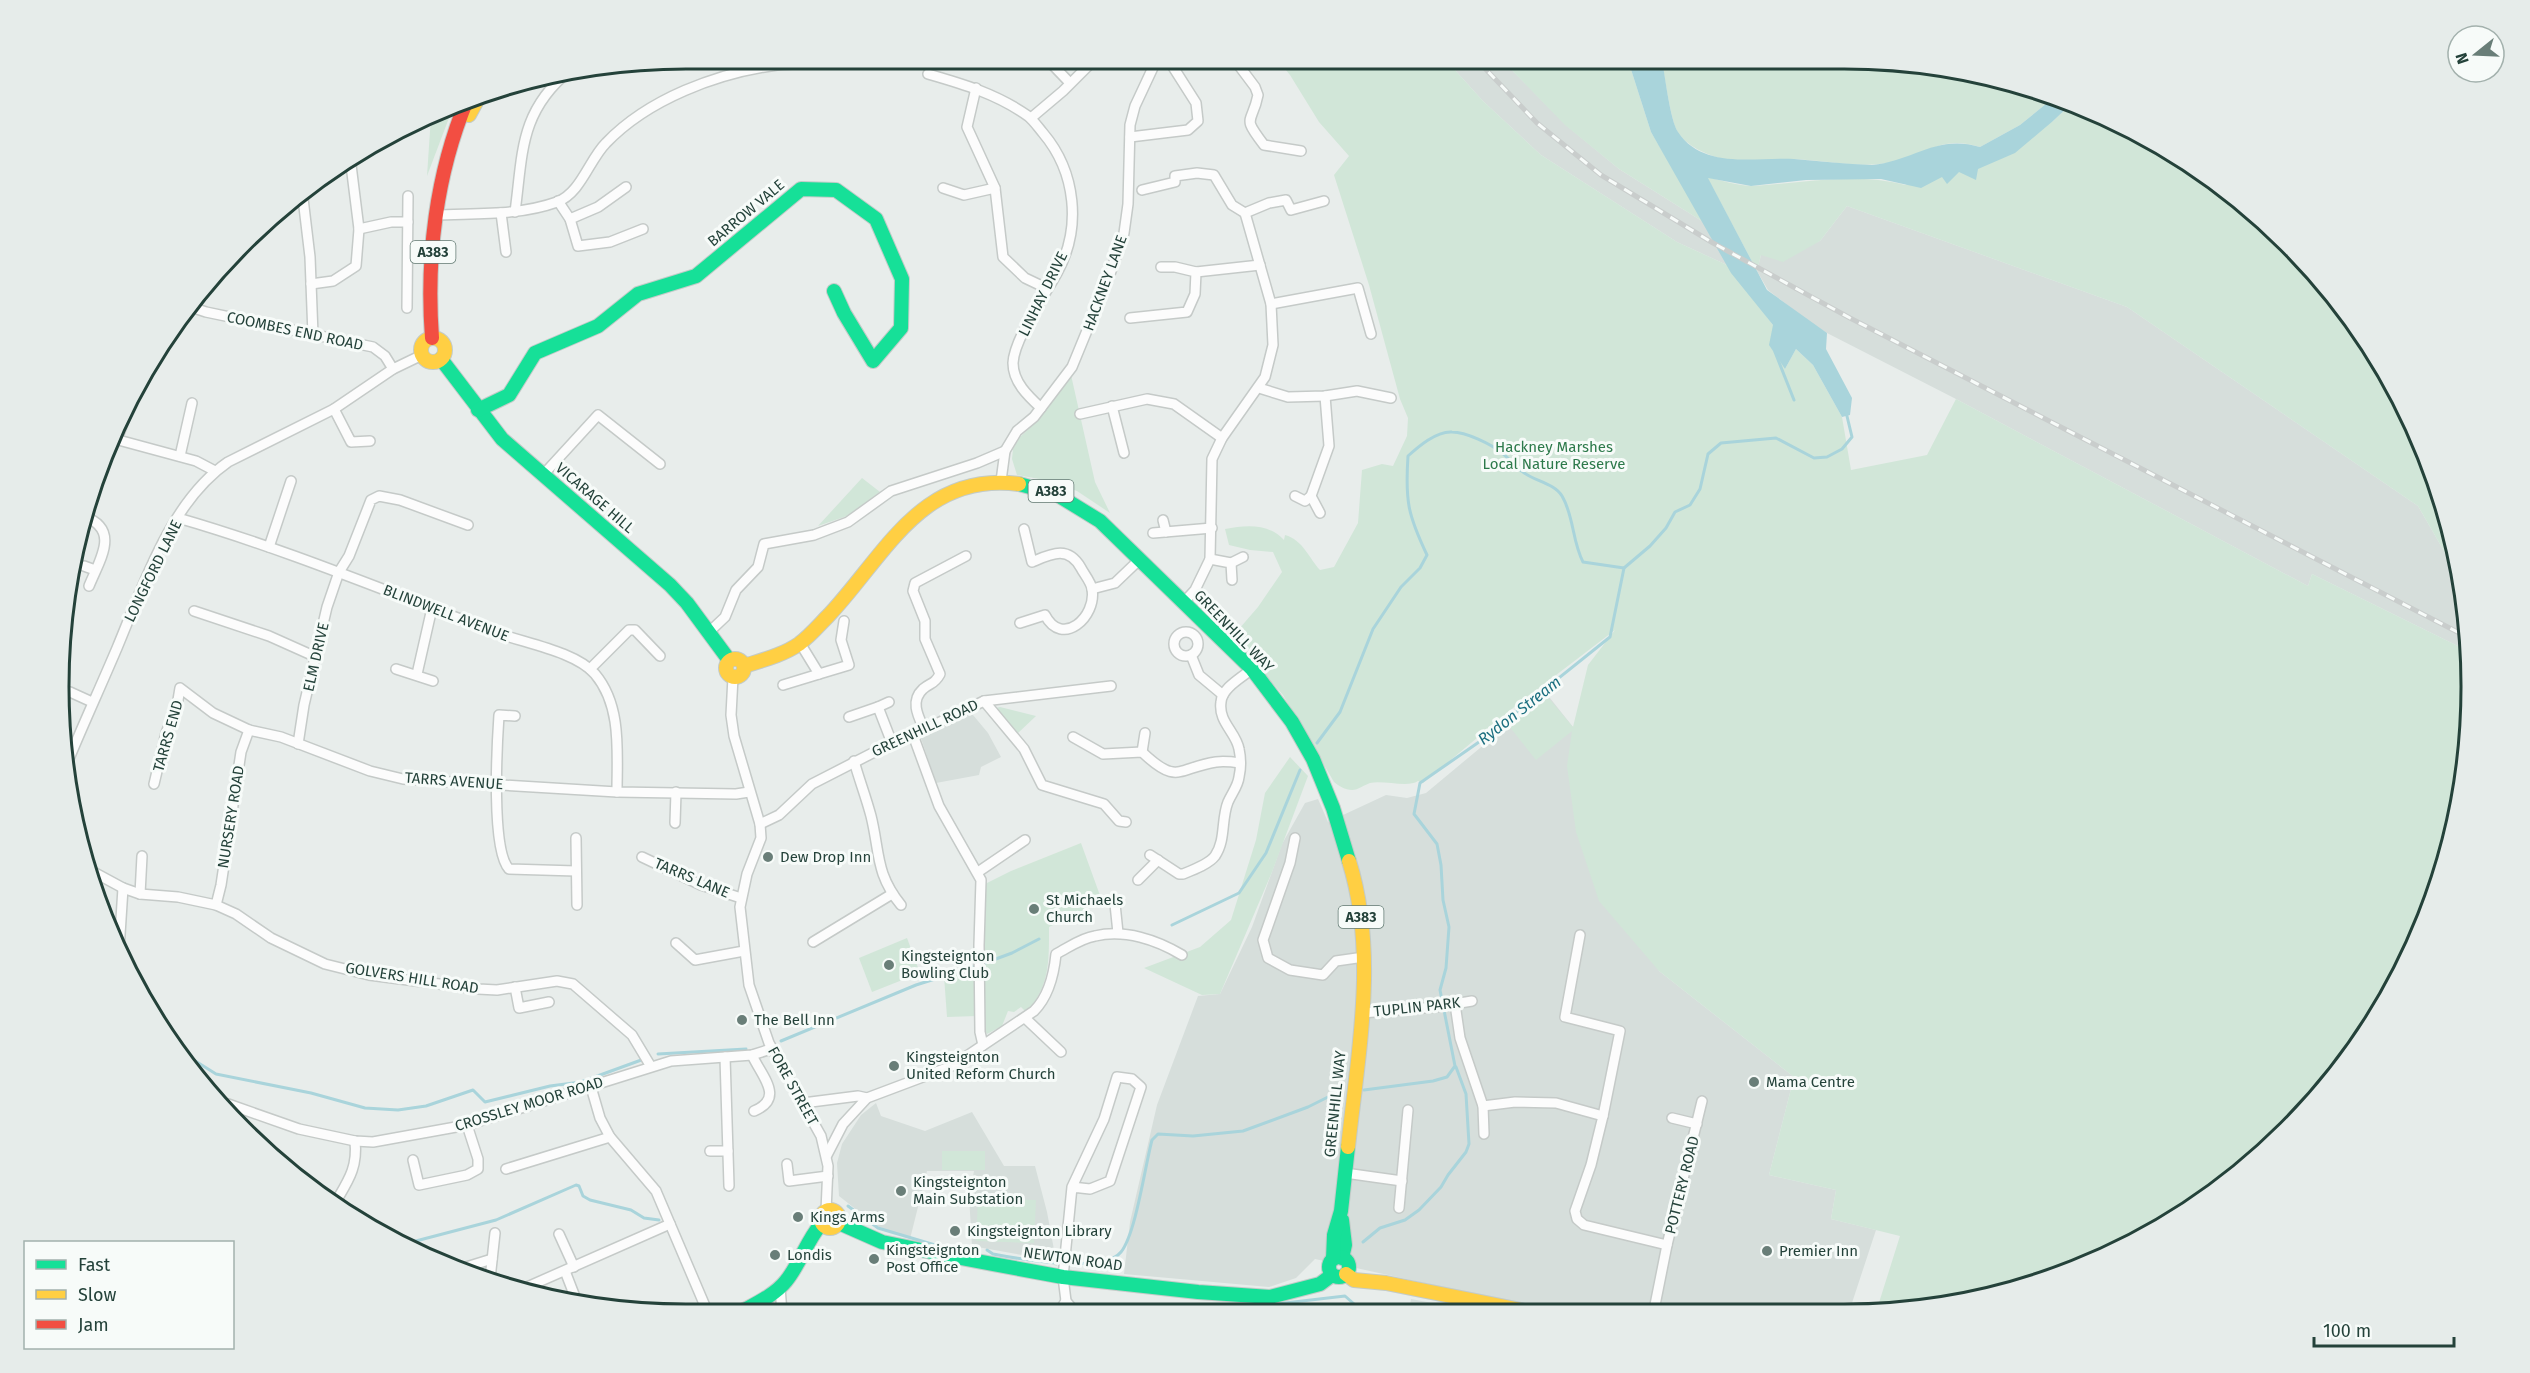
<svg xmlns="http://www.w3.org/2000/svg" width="2530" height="1373" viewBox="0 0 2530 1373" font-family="'Fira Sans',sans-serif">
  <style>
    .built { fill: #d6dedb }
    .green { fill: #d1e6d8 }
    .water { fill: #a9d4db }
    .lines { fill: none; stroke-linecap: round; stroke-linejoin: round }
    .stream { stroke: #a9d4db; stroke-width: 3 }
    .street-casing { stroke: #c5cac8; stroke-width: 12 }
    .fast-casing { stroke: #c3cbc8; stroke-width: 16 }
    .slow-casing { stroke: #c3cbc8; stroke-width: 16 }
    .jam-casing { stroke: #c3cbc8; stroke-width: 16 }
    .street { stroke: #fcfcfc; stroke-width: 9 }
    .fast { stroke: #16e098; stroke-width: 14 }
    .slow { stroke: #ffcf43; stroke-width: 14 }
    .jam { stroke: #f24e42; stroke-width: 14 }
    .rail-casing { stroke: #c9cdcc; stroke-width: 5 }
    .rail { stroke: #f7fbf9; stroke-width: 3; stroke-dasharray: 9; stroke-linecap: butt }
    .poi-dot { fill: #697e78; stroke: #f7fbf9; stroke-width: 2 }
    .labels { text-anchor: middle; stroke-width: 6; stroke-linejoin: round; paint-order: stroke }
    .shield { fill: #f7fbf9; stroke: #637a73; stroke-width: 1.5 }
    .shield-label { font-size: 14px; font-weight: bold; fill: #24423a }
    .street-label { font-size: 15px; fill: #24423a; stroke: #f7fbf9 }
    .park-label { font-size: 15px; fill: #2d7a4b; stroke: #f7fbf9 }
    .poi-label { font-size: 15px; fill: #24423a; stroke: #f7fbf9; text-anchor: start }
    .water-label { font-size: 16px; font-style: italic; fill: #1c6f80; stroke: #f7fbf9 }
    .rim { fill: none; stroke: #24423a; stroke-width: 3 }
  </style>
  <rect width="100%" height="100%" fill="#e8edeb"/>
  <g class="built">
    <polygon points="1445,59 1501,59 1567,126 1619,169 1705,223 1727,265 1677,242 1541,155 1483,101"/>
    <polygon points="1847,206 2127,307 2418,506 2459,577 2470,652 2312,574 2308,586 1956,399 1827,333 1805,319 1768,290 1757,271 1761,255 1820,241"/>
    <polygon points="1546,693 1573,727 1659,971 1794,1077 1769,1175 1836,1190 1831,1219 1876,1230 1850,1309 1548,1310 1315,1259 1296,1278 1269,1287 1124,1274 1130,1222 1157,1105 1198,996 1220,994 1252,927 1282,844 1305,803 1318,799 1328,822 1386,795 1407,798 1426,793"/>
    <polygon points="968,709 988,733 1001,757 981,767 979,775 936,783 921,738"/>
    <polygon points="876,1103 881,1116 925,1131 972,1112 1004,1166 1035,1166 1047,1212 1057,1266 1022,1255 972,1246 969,1196 974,1171 927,1171 910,1239 877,1226 839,1196 837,1163 842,1144 861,1115"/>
    <polygon points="1411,1299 1475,1311 1409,1311"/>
  </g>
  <g class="green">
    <path d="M1277,59H1445L1483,101L1541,155L1677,242L1727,265L1773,325L1785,369L1796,349L1813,365L1842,417L1851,470L1927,455L1956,399L2308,586L2312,574L2470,652L2466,768L2438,888L2388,1000L2315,1101L2193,1208L2046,1281L1925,1309H1877L1900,1236L1831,1219L1836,1190L1769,1175L1794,1077L1659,971L1599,901L1576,832L1567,766L1572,731L1536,760L1509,726L1546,695L1573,727L1588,665L1615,630L1513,708L1423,783L1418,781C1408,788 1384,780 1370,783C1364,785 1358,790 1352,790C1345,790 1339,786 1334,782L1283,695L1232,637L1258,607L1282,572L1273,552L1250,550L1229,545L1225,529C1246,525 1268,523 1284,540L1285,535C1303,540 1309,558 1320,570L1334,567L1358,523L1362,470L1382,464L1393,466L1407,436L1408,418L1400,399L1369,285L1334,175L1349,156L1319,122L1290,75Z"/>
    <polygon points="1501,59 1628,60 1651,132 1705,223 1619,169 1565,125"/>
    <path d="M1662,60H1884L2006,80L2052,99L2020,125L1980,147C1939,134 1928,156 1893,162C1859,169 1825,160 1792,159C1769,159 1746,163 1723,159C1707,155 1686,146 1677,131C1671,120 1664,74 1662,60Z"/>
    <polygon points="453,106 452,110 427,176 431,116"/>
    <path d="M2069,106L2157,142L2257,214L2342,304L2407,408L2450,524L2459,577L2418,506L2127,307L1847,206L1820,241L1783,262L1761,255L1757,271L1707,177C1721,180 1738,186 1753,186C1804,183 1855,172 1905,185L2053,121Z"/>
    <polygon points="1071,375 1095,482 1110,513 1077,491 1045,480 1017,475 1012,459 1013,449 1020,437 1032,426"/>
    <polygon points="862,478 880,492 847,516 818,526"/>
    <polygon points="1000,707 1036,716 1017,734 996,708"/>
    <polygon points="1290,757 1308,776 1272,872 1220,994 1202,995 1144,968 1200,947 1231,920 1256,840 1265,793"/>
    <path d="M1081,843L1102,901L1049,927C1049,962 1050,987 1025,1014V1011L1021,1007L1014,1012L1008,1011L1002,1026L987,1034L984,1028L985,959L982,933L985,884L1011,871Z"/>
    <polygon points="907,938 920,973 872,992 859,958"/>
    <polygon points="977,967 977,1016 947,1017 944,976"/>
    <rect x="942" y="1151" width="43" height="19"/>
    <polygon points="978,1198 1036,1200 1034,1243 976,1241"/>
  </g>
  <path class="water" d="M1628,60H1662C1665,75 1670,120 1678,132C1703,170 1756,157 1794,159C1820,161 1846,164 1872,165C1914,161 1936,134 1980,147L2020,125L2052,99L2069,106L2053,121L2015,153L1978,169L1976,180L1959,172L1947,184L1942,177L1921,188L1881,179L1806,180L1751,186L1708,178L1767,290L1827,333L1826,349L1852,398L1850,415L1842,417L1813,365L1796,349L1785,369L1769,345L1773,325L1731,273L1651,132Z"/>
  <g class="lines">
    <g class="stream">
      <polyline points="1775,352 1794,400"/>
      <path d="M1317,743L1340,712L1373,629L1401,587L1420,568L1427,555C1408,515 1405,501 1408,456C1418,447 1436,431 1452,432C1466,432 1491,444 1502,453C1510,459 1515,467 1523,472C1534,481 1554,483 1562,496C1574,516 1572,541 1583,562L1624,568"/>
      <polyline points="1172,925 1239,893 1266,853 1300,770"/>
      <polyline points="985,963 1012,953 1039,939"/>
      <polyline points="781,1041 916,985 976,966"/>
      <polyline points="173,1047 216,1074 311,1093 365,1108 398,1110 426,1106 473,1090 485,1102 550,1086 581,1082 644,1059"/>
      <polyline points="658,1054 746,1049"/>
      <polyline points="1364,1090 1433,1081 1447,1077 1455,1066 1440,990 1446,968 1449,927 1443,900 1441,865 1437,844 1414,814 1420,783 1479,742 1610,637 1624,568 1650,546 1666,528 1675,512 1690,505 1700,489 1708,454 1721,443 1776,438 1814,458 1827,457 1842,449 1852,437 1846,412"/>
      <polyline points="848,1206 878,1228 935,1245"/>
      <polyline points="392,1238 412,1242 496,1220 576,1185 579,1186 583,1196 590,1200 631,1210 644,1218 659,1220"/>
      <polyline points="1363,1242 1380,1228 1405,1220 1419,1210 1441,1187 1448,1175 1466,1152 1469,1144 1466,1094 1456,1067"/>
      <path d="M987,1250L993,1254C1019,1259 1103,1274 1121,1252C1136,1233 1145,1166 1152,1140L1158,1134L1193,1136L1243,1131L1308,1107L1338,1092H1342"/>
      <polyline points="1267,1305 1345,1296 1362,1311"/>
    </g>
    <defs>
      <g id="street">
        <polyline points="1047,59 1070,83"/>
        <path d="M1234,59L1255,87L1258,95C1252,125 1241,115 1264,145L1301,151"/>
        <path d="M928,74C963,84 997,94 1028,116C1034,121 1038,127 1043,133C1076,172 1082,228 1057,273C1045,295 1014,339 1013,363C1013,382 1028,396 1041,408"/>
        <polyline points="976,88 967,127 995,188 1003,257 1025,278 1046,288"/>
        <polyline points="1031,118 1063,91 1095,59"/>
        <polyline points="1130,137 1188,130 1198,121 1196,103 1168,59"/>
        <polyline points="943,188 964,195 995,188"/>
        <polyline points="302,190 310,257 313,335"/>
        <polyline points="1142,190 1175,182 1175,176 1197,173 1214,175 1232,205 1245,213"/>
        <polyline points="558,201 570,219 578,246 610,242 643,229"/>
        <path d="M515,212C523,153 519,112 570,70"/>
        <polyline points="501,213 506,252"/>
        <polyline points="1245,213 1269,203 1286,200 1291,210 1324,201"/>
        <path d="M435,215C476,213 518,216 557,202C581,193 589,160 606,143C648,99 717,73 777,65C806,62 835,63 864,63"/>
        <polyline points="570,219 598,207 626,187"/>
        <polyline points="359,229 391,222 408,222"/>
        <polyline points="1196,272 1260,265"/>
        <polyline points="311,284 333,281 356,266 359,229 350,157"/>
        <polyline points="1271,304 1358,288 1371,334"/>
        <polyline points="188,306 206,312 373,347 385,356 393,369"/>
        <polyline points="407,308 408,196"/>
        <polyline points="1130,318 1187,312 1195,294 1196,272 1175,267 1161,267"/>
        <polyline points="1259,388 1288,397 1325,396 1357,391 1391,398"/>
        <polyline points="1112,406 1124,453"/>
        <polyline points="334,409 351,442 370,441"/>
        <polyline points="1080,414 1147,399 1174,404 1222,438"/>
        <polyline points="111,438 196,461 215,471"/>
        <polyline points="117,439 130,405"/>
        <polyline points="180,456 192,403"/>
        <polyline points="543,475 598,415 660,464"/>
        <polyline points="1001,481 1005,451 1017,431 1034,417 1072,367 1109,277 1124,233 1128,204 1130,125 1135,106 1157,59"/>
        <polyline points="1295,496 1305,501 1311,496"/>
        <polyline points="1320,513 1311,496 1329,446 1325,396"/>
        <path d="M83,516C121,529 100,559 89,586"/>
        <path d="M178,518C286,549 390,593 495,632C523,643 575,651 595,674C622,706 617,752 617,792"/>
        <polyline points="1163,520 1166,532"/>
        <polyline points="1153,533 1212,528"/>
        <polyline points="269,547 291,481"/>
        <polyline points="1210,559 1231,563 1232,580"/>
        <polyline points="1231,563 1243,557"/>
        <polyline points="84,566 95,570"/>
        <polyline points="1092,589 1115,583 1139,560"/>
        <polyline points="1184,602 1195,590 1210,559 1212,459 1222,438 1265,377 1273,345 1271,304 1245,213"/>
        <polyline points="194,611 269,636 316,657"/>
        <path d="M1020,623L1045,615C1062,648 1097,617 1092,589C1091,582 1084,574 1081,568C1068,545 1051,554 1032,562L1024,529"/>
        <circle cx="1186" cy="644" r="12"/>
        <polyline points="708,633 725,617 736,590 758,567 764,544 814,535 848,522 891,491 977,463 1005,451"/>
        <polyline points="800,643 819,674 849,665 841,640 844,621"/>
        <polyline points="1191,655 1199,675 1223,695"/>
        <polyline points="396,669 433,681"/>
        <polyline points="590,669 629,630 635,630 660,656"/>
        <polyline points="417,674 432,608"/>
        <polyline points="733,677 731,715 734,736 760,824 761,838 747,874 740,907 749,985 769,1043 821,1136 828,1166 826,1211"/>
        <polyline points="783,685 819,674"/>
        <polyline points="60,691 70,692 92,702"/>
        <polyline points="984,701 1024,749 1042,785 1104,804 1119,821 1126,822"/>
        <polyline points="889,702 878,707 892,743"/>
        <path d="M515,716L499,715C497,744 491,850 509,869L576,871"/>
        <polyline points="849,717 878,707"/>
        <path d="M924,729C918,716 910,701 923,689C931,682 934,685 940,674L925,639V621L913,591L915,583L966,556"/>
        <polyline points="913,735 939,806 981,880 979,945 980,1032 983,1045"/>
        <path d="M1073,737L1103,754L1142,752C1178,786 1177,768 1216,762C1224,761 1233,762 1240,763"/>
        <polyline points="298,744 304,705 327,607 339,572 349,556 371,500 379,496 400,500 468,525"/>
        <polyline points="1142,752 1145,733"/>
        <path d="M854,761C859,779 866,797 871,816C880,852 875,873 901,905"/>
        <path d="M66,766C82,727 100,688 117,648C143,586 170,502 228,462L334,409L393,369L422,355"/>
        <polyline points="154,784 166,733 177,706 180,688 213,713 249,730 281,737 370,771 403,779 617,792 736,794 749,792"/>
        <polyline points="675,823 676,792"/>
        <polyline points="760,824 779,815 812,784 892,743 913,735 984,701 1111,686"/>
        <polyline points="576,838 577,905"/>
        <polyline points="1295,838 1290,863 1263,940 1268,958 1290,970 1323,975 1336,961 1364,957"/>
        <path d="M1150,855L1179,874H1183C1193,870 1209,864 1215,856C1226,840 1221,819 1228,802C1232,793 1238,786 1239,777C1241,768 1241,758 1239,749C1236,732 1218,722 1221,702C1222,688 1241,678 1252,669"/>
        <polyline points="642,857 701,885 741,898"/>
        <polyline points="86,868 123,888 140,894 178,897 216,905 236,914 271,938 325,964 369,975 478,989 497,990 557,981 573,984 632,1035 650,1065"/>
        <polyline points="978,872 1025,840"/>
        <polyline points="1138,880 1158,860"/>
        <polyline points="140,894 142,856"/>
        <polyline points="1115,904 1118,933"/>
        <polyline points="216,905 221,885 241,752 249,730"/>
        <polyline points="1580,935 1565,1017 1620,1031 1603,1116"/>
        <polyline points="813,942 892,894"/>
        <polyline points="676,943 695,960 744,951"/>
        <polyline points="119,950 123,888"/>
        <polyline points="515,987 519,1008 549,1002"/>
        <polyline points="1455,1004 1460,1038 1483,1106 1484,1134"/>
        <polyline points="1362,1013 1436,1007 1472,1001"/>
        <polyline points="1025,1018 1061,1052"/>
        <path d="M752,1055C762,1077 785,1098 754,1111"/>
        <polyline points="725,1057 729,1186"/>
        <polyline points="591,1087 600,1118 610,1137 656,1191 708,1313"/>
        <polyline points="803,1103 858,1096 867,1098"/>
        <polyline points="218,1104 228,1104 299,1129 355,1141 373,1142 467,1125 671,1061 752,1055 771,1049"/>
        <polyline points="1483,1106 1515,1102 1556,1103 1603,1116 1591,1165 1575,1211 1577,1219 1584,1225 1667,1245"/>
        <polyline points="1672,1118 1697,1124"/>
        <polyline points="710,1151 728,1151"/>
        <path d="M827,1155L843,1124L867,1098L952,1066L1034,1011C1049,996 1054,974 1056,954C1068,948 1081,938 1095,936C1125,929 1157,940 1182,955"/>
        <polyline points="413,1160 419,1185 467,1175 478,1169 478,1159 467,1125"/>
        <polyline points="787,1164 789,1181 828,1176"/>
        <polyline points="506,1169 610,1137"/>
        <polyline points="1345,1173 1402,1181"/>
        <polyline points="1072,1187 1090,1189 1110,1181 1141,1087 1132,1079 1117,1077 1104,1119 1072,1187 1063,1277 1066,1301 1075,1312"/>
        <path d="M334,1205C347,1182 358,1169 355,1141"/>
        <polyline points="1399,1208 1408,1110"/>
        <polyline points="559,1234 574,1267"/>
        <polyline points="463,1268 492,1259"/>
        <polyline points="565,1271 577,1302"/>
        <polyline points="490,1279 495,1233"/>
        <polyline points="780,1287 782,1313"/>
        <polyline points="518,1291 670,1224"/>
        <polyline points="1654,1310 1667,1245 1702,1101"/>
        <polyline points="1059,1312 1066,1301"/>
      </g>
      <g id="fast">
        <polyline points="441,359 502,439 670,585 687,603 729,660"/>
        <polyline points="478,410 509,395 535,353 598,326 638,294 696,276 801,189 836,190 876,219 902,279 901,328 873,361 844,313 834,291"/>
        <polyline points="1019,484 1056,494 1100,521 1252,669 1292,722 1313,759 1333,808 1349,861"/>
        <polyline points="1342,1220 1345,1245 1342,1258"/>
        <polyline points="839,1223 882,1242 966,1259 1063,1277 1198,1292 1270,1297 1320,1284 1332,1275"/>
        <circle cx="1339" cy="1267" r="10"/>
        <polyline points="1333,1259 1334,1235 1341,1211 1348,1147"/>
        <path d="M739,1313C755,1304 775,1295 786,1281C800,1264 806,1242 821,1224"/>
      </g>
      <g id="slow">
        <polyline points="469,115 481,93"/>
        <circle cx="433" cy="350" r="12"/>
        <circle cx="735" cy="668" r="9"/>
        <path d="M744,666C763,660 783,655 799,644C810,636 820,624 829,615C886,554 922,471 1019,484"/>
        <path d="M1348,1147C1358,1053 1378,954 1349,861"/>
        <circle cx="830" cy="1219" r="9"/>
        <polyline points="1346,1274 1354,1280 1386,1283 1521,1310"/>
      </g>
      <path id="jam" d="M432,338C426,258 436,174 467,100"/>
    </defs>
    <use href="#street" class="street-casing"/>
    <use href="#fast" class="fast-casing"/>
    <use href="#slow" class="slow-casing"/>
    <use href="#jam" class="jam-casing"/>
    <use href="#street" class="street"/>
    <use href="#fast" class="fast"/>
    <use href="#slow" class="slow"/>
    <use href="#jam" class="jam"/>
    <defs>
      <polyline id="rail" points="1476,59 1537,123 1601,175 1713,243 1850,318 2469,638"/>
    </defs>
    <use href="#rail" class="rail-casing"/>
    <use href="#rail" class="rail"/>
  </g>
  <g class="poi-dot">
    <circle cx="768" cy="857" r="6"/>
    <circle cx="1034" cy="909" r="6"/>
    <circle cx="889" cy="965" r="6"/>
    <circle cx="742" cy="1020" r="6"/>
    <circle cx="894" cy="1066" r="6"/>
    <circle cx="1754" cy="1082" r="6"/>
    <circle cx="901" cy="1191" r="6"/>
    <circle cx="798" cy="1217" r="6"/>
    <circle cx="955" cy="1231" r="6"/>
    <circle cx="1767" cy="1251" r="6"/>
    <circle cx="775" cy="1255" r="6"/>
    <circle cx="874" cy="1259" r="6"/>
  </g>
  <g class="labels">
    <g class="shield">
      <rect x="410.5" y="241" width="45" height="22" rx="4.5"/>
      <rect x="1028.5" y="480" width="45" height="22" rx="4.5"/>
      <rect x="1338.5" y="906" width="45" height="22" rx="4.5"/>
    </g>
    <g class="shield-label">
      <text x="433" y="257">A383</text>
      <text x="1051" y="496">A383</text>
      <text x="1361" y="922">A383</text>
    </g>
    <g class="street-label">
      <text transform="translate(746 213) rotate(-40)" y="5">BARROW VALE</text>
      <text transform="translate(1105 283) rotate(-70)" y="5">HACKNEY LANE</text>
      <text transform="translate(1043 294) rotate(-64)" y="5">LINHAY DRIVE</text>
      <text transform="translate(295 331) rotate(12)" y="5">COOMBES END ROAD</text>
      <text transform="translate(595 498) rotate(41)" y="5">VICARAGE HILL</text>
      <text transform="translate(153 571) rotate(-64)" y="5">LONGFORD LANE</text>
      <text transform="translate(446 613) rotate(21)" y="5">BLINDWELL AVENUE</text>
      <text transform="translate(1234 631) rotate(46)" y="5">GREENHILL WAY</text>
      <text transform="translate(316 657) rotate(-77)" y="5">ELM DRIVE</text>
      <text transform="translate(925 728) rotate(-25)" y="5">GREENHILL ROAD</text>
      <text transform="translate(168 736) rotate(-74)" y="5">TARRS END</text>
      <text transform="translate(454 781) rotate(4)" y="5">TARRS AVENUE</text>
      <text transform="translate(231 817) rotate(-81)" y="5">NURSERY ROAD</text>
      <text transform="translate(692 878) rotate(23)" y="5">TARRS LANE</text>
      <text transform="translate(412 978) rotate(9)" y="5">GOLVERS HILL ROAD</text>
      <text transform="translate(1417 1007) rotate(-6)" y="5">TUPLIN PARK</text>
      <text transform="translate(793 1086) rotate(61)" y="5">FORE STREET</text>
      <text transform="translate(529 1104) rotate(-17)" y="5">CROSSLEY MOOR ROAD</text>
      <text transform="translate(1335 1104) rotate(-84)" y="5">GREENHILL WAY</text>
      <text transform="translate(1682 1185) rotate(-76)" y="5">POTTERY ROAD</text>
      <text transform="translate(1073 1259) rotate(8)" y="5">NEWTON ROAD</text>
    </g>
    <g class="park-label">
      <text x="1554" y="452">Hackney Marshes<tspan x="1554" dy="17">Local Nature Reserve</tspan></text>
    </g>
    <g class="poi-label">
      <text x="780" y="862">Dew Drop Inn</text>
      <text x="1046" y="905">St Michaels<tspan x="1046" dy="17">Church</tspan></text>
      <text x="901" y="961">Kingsteignton<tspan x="901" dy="17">Bowling Club</tspan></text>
      <text x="754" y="1025">The Bell Inn</text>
      <text x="906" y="1062">Kingsteignton<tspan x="906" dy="17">United Reform Church</tspan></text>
      <text x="1766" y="1087">Mama Centre</text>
      <text x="913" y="1187">Kingsteignton<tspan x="913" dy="17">Main Substation</tspan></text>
      <text x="810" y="1222">Kings Arms</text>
      <text x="967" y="1236">Kingsteignton Library</text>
      <text x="886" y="1255">Kingsteignton<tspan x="886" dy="17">Post Office</tspan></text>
      <text x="1779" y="1256">Premier Inn</text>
      <text x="787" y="1260">Londis</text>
    </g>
    <g class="water-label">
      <text transform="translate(1519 710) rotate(-38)" y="6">Rydon Stream</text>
    </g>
  </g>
  <path d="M0 0H2530V1373H0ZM686 69H1844A617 617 0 0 1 2461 686V687A617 617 0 0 1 1844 1304H686A617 617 0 0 1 69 687V686A617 617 0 0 1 686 69Z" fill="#e6ecea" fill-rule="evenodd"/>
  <path class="rim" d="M686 69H1844A617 617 0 0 1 2461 686V687A617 617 0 0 1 1844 1304H686A617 617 0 0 1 69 687V686A617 617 0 0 1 686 69Z"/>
  <rect x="24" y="1241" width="210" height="108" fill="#f7fbf9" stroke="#a3b1ad" stroke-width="1.5"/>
  <rect x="36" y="1260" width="30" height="9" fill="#16e098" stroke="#a3b1ad" stroke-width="1.5"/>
  <text x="78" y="1271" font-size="18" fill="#24423a">Fast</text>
  <rect x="36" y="1290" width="30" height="9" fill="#ffcf43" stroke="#a3b1ad" stroke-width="1.5"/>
  <text x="78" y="1301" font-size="18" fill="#24423a">Slow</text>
  <rect x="36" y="1320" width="30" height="9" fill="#f24e42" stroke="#a3b1ad" stroke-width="1.5"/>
  <text x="78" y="1331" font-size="18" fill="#24423a">Jam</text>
  <g transform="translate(2476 54) rotate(252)"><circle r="28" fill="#f7fbf9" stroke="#a3b1ad" stroke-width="1.5"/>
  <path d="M0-4.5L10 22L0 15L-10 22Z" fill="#697e78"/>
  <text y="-9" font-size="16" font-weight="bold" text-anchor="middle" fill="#24423a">N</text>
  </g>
  <path d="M2314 1337v9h140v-9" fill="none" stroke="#24423a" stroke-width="3"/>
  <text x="2323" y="1337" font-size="18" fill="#24423a" stroke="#f7fbf9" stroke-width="4.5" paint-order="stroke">100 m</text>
</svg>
